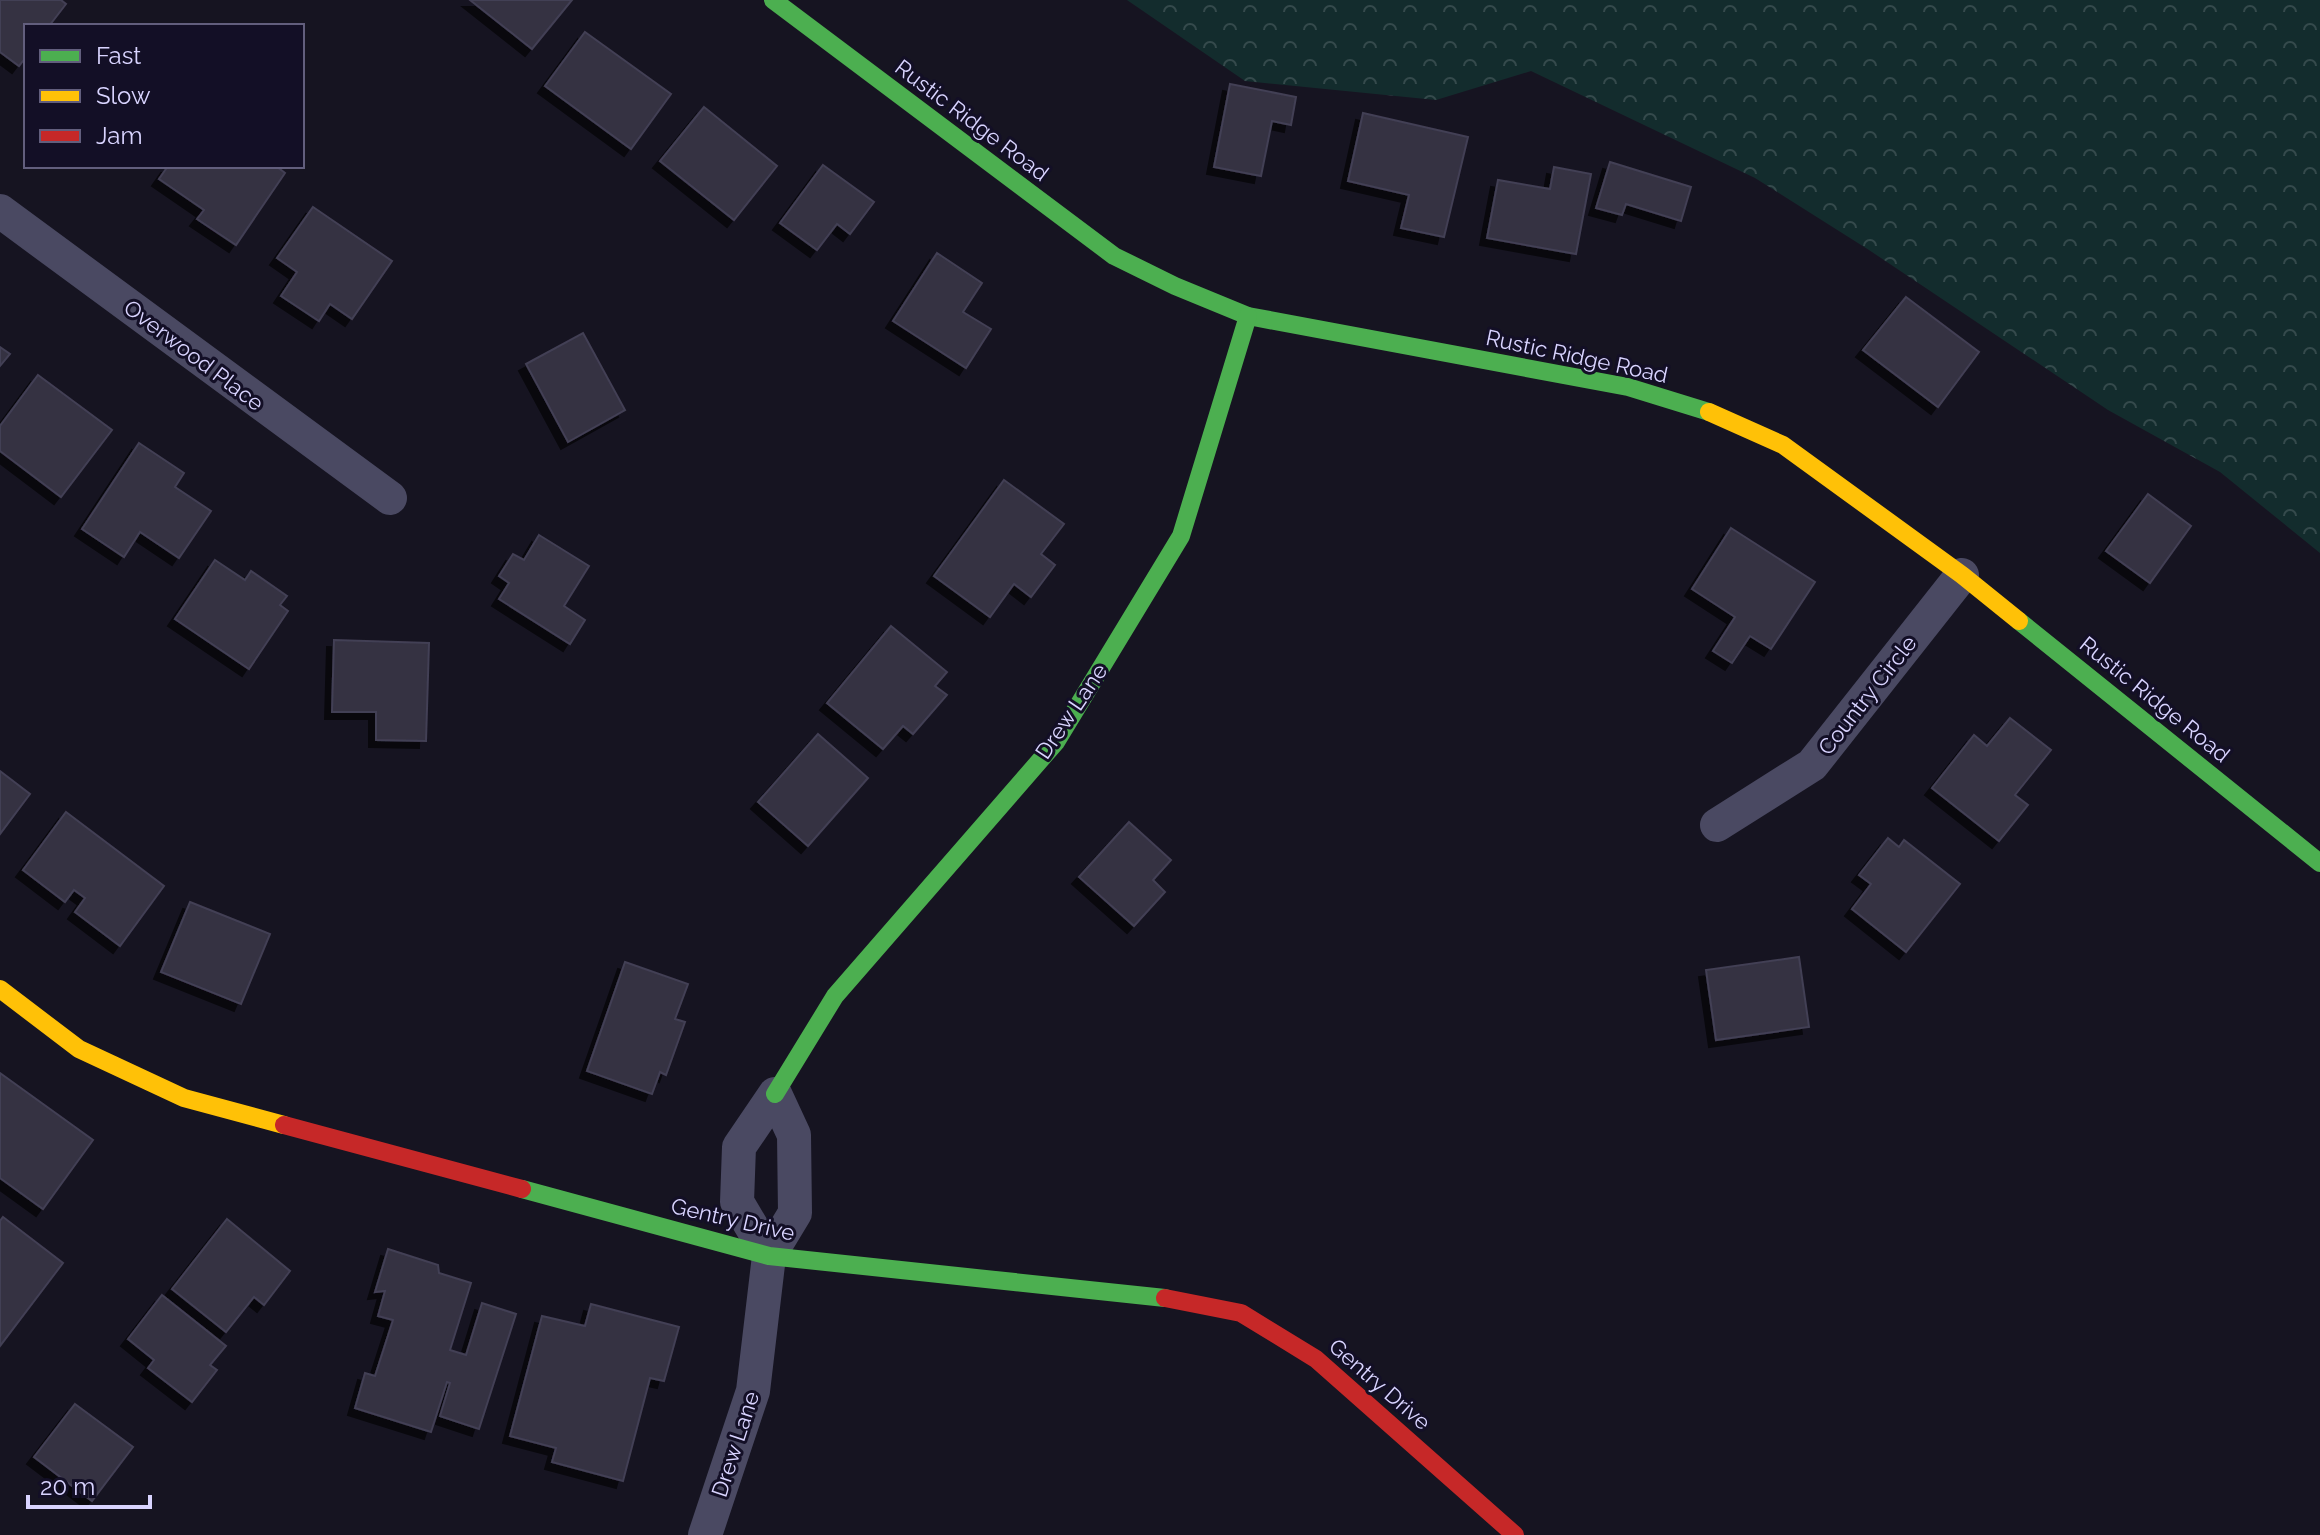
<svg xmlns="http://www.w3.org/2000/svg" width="2320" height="1535" viewBox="0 0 2320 1535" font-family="Raleway,sans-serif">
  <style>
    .forest { fill: url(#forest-crowns) }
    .building { fill: #343243; stroke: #433f54; stroke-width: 2; filter: url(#shadow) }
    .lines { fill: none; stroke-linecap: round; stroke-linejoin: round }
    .street { stroke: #4a4962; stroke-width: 34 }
    .fast { stroke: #4caf50; stroke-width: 18 }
    .slow { stroke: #ffc107; stroke-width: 18 }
    .jam { stroke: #c62828; stroke-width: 18 }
    .labels { text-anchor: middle; stroke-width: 6; stroke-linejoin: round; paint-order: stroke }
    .street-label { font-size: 22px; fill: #d9d4ff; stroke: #130f26 }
  </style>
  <defs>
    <pattern id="forest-crowns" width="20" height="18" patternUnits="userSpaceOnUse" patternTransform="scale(2)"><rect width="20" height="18" fill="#132c2d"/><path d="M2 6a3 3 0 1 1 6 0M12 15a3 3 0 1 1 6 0" fill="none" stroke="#354a4c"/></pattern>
    <filter id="shadow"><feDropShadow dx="-7" dy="7" stdDeviation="0" flood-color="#0009"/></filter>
  </defs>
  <rect width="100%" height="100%" fill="#161421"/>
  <polygon class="forest" points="1127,0 2320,0 2320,553 2220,472 2108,410 1869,250 1755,178 1531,71 1436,100 1245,81"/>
  <g class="building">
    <polygon points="0,0 61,0 66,4 49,26 26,26 26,57 19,66 0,52"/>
    <polygon points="470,0 572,0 532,49"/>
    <polygon points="585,32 671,94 631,149 545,86"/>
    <polygon points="1230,84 1296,97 1291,125 1272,121 1261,176 1214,167"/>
    <polygon points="704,107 777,166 734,220 660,161"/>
    <polygon points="1363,113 1468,137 1444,237 1401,228 1409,195 1348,181"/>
    <polygon points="1610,162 1691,187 1681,221 1626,204 1622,215 1596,208"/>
    <polygon points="823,165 874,202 850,234 837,224 817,250 780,223"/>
    <polygon points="168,166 276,166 285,173 236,245 197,219 204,210 159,179"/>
    <polygon points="1554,167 1591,174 1576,254 1487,238 1498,180 1550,189"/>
    <polygon points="313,207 392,261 352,319 330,304 319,321 281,296 297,272 277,258"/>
    <polygon points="937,253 982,283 963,312 991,329 966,368 893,321"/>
    <polygon points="1906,297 1979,352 1938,407 1863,350"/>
    <polygon points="583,333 625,410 568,442 526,364"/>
    <polygon points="0,347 10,354 0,366"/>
    <polygon points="38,375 112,430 61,497 0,451 0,426"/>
    <polygon points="139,443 184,473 175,487 211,511 179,558 140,532 124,557 82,529"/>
    <polygon points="1004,480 1064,524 1041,554 1055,565 1031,597 1014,584 990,617 934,576"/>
    <polygon points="2148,494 2191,526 2150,583 2106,551"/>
    <polygon points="1731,528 1815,582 1771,649 1750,636 1732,663 1713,651 1735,617 1692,589"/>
    <polygon points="539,535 589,566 564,606 585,620 570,644 499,599 509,583 499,576 513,554 524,560"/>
    <polygon points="215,560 245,580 251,571 287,596 280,605 288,611 249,669 175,619"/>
    <polygon points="891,626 947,672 935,686 947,695 913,734 903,726 883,749 827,703"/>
    <polygon points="334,640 429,643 426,741 376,740 376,712 332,712"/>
    <polygon points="2010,718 2051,750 2015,795 2028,805 1999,841 1932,788 1974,735 1987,746"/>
    <polygon points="818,734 868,778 808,846 758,802"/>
    <polygon points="0,771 30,794 0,834"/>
    <polygon points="66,812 164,886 120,946 75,912 85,898 74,890 65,902 23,870"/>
    <polygon points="1129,822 1171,860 1153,880 1165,892 1134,926 1079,877"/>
    <polygon points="1888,838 1899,847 1904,840 1960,884 1906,952 1852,909 1871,884 1859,875"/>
    <polygon points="190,902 270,934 241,1004 161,972"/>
    <polygon points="1799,957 1809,1027 1716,1040 1706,970"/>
    <polygon points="625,962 688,984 675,1019 685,1022 666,1075 660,1072 652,1094 587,1071"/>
    <polygon points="0,1073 93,1140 43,1209 0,1178"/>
    <polygon points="3,1217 63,1263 0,1346 0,1221"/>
    <polygon points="227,1219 290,1271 264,1305 254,1297 226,1332 172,1289"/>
    <polygon points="388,1249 438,1265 439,1273 471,1283 450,1350 466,1355 482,1303 516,1314 479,1429 440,1416 450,1383 447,1382 431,1432 355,1408 365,1373 375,1376 393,1320 378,1316 385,1291 375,1292"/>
    <polygon points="162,1295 226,1346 210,1365 217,1370 192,1402 148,1368 154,1360 128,1339"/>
    <polygon points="591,1304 679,1327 664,1381 650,1378 623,1481 552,1462 556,1448 510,1436 542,1316 585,1326"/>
    <polygon points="75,1404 133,1447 92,1501 34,1457"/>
  </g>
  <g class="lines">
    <g class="street">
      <polyline points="0,211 390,498"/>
      <polyline points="1717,825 1812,765 1962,575"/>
      <polyline points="705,1535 753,1391 769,1256 795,1213 794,1135 775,1094 739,1147 737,1202 769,1256"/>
    </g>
    <g class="fast">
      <polyline points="773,0 1114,256 1175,286 1248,316 1628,387 1709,412"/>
      <polyline points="2019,621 2320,863"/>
      <polyline points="775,1094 835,996 1056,742 1181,536 1248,316"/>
      <polyline points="522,1189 769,1256 1165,1298"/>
    </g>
    <g class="slow">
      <polyline points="1709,412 1783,445 1962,575 2019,621"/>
      <polyline points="0,989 79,1049 184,1098 284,1125"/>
    </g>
    <g class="jam">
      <polyline points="284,1125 522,1189"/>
      <polyline points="1165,1298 1241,1313 1316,1359 1515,1535"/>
    </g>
  </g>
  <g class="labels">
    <g class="street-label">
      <text transform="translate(972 120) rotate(37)" y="8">Rustic Ridge Road</text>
      <text transform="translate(194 355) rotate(37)" y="8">Overwood Place</text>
      <text transform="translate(1577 356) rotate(12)" y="8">Rustic Ridge Road</text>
      <text transform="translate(1867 695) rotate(-52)" y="8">Country Circle</text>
      <text transform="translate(2155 699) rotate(39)" y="8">Rustic Ridge Road</text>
      <text transform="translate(1071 711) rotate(-56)" y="8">Drew Lane</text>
      <text transform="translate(733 1219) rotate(13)" y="8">Gentry Drive</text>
      <text transform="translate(1380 1384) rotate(41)" y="8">Gentry Drive</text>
      <text transform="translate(735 1444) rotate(-72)" y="8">Drew Lane</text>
    </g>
  </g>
  <rect x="24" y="24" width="280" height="144" fill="#130f26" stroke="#625e7d" stroke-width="2"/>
  <rect x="40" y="50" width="40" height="12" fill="#4caf50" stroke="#625e7d" stroke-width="2"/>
  <text x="96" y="64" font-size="24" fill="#d9d4ff">Fast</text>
  <rect x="40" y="90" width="40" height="12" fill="#ffc107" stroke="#625e7d" stroke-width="2"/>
  <text x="96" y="104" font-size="24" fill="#d9d4ff">Slow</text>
  <rect x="40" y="130" width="40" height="12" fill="#c62828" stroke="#625e7d" stroke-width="2"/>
  <text x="96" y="144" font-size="24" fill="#d9d4ff">Jam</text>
  <path d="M28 1495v12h122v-12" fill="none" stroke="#d9d4ff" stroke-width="4"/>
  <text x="40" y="1495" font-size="24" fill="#d9d4ff" stroke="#130f26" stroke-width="6" paint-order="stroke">20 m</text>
</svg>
